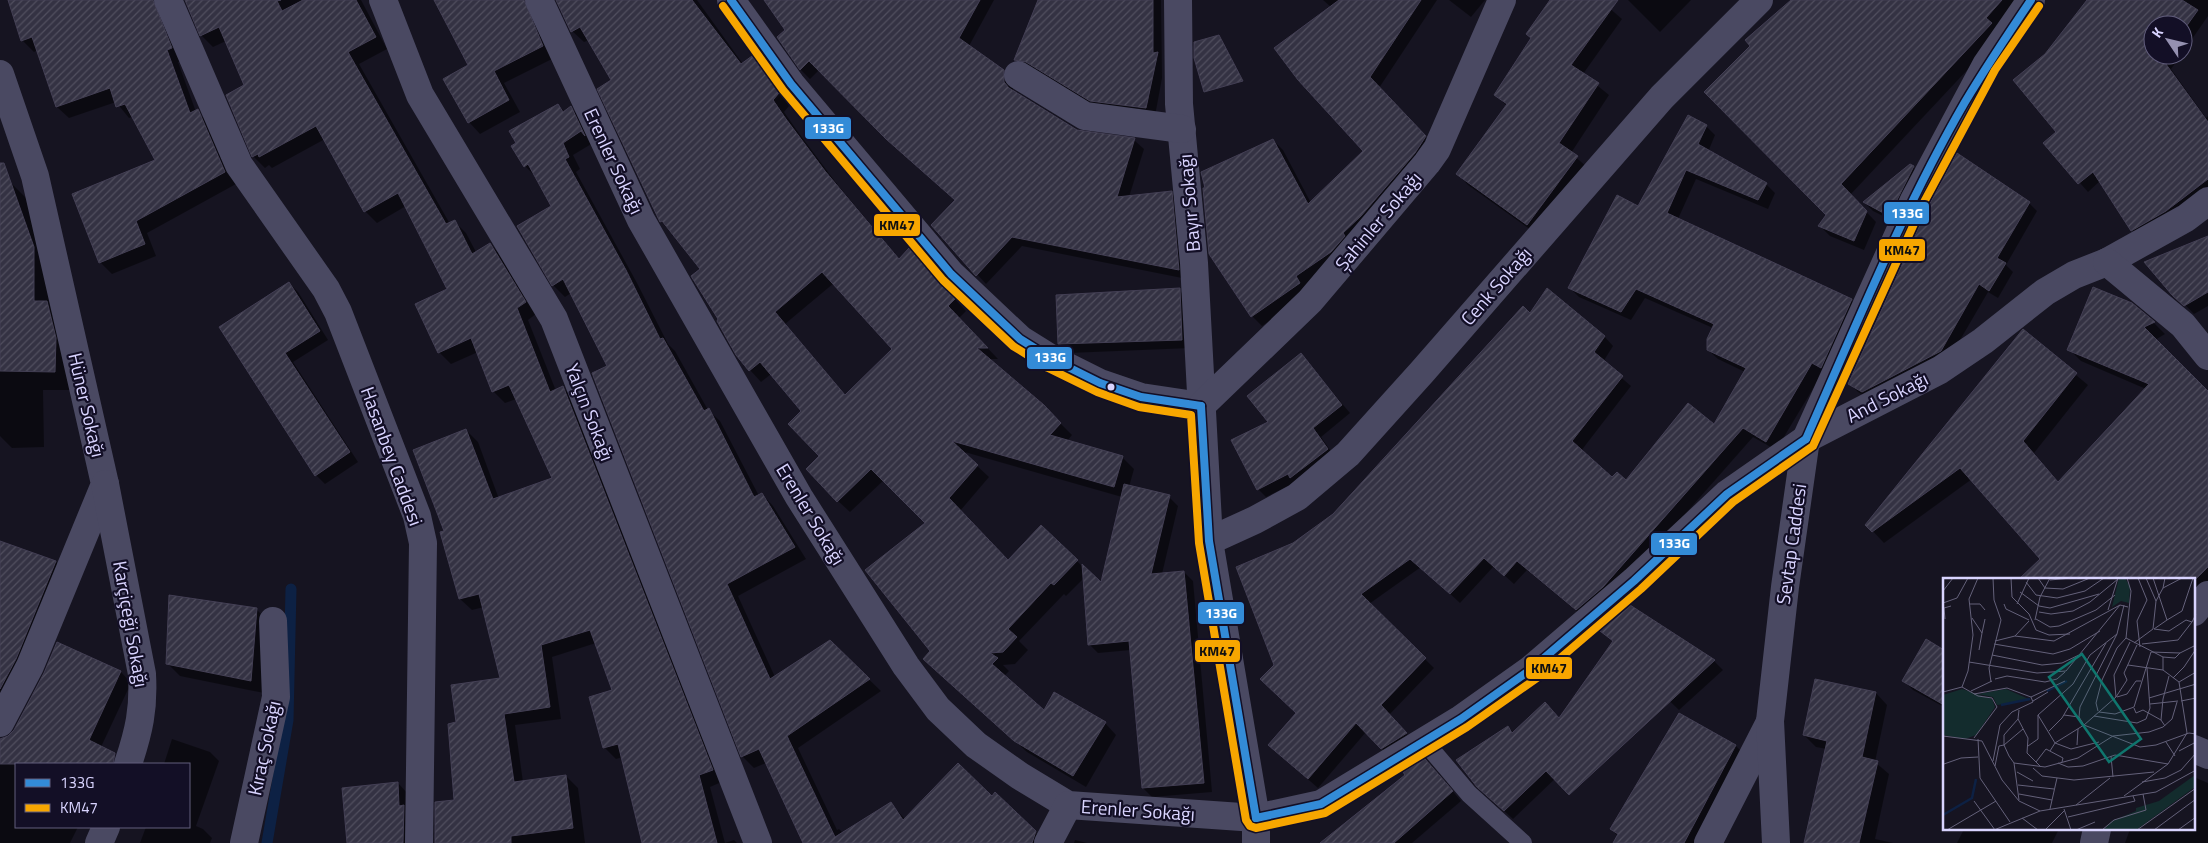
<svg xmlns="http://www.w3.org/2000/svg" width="2208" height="843" viewBox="0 0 2208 843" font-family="'Titillium Web',sans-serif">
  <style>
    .shadow { fill: #0007; fill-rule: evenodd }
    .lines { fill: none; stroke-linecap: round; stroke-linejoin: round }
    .stream { stroke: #0d2144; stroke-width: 11 }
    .building { fill: url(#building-hatch); stroke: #433f54; fill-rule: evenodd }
    .lane { stroke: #4a4962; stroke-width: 18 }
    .street { stroke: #4a4962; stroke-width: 28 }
    .bus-1-casing { stroke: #130f26; stroke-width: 11 }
    .bus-2-casing { stroke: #130f26; stroke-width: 11 }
    .bus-1 { stroke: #338bd7; stroke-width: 8 }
    .bus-2 { stroke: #f7a600; stroke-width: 8 }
    .bus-dot { fill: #d9d4ff; stroke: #130f26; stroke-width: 2 }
    .labels { text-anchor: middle; stroke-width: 4.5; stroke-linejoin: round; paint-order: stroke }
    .street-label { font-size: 19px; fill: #d9d4ff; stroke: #130f26 }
    .inset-river { fill: none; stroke: #0d2144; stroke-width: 2.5 }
    .inset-road { fill: none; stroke: #64617a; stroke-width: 1 }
    .view { fill: #0f766e; fill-opacity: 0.15; stroke: #0f766e; stroke-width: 2.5 }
    .inset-edge { fill: none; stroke: #d9d4ff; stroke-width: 2.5 }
    .line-badge { stroke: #130f26; stroke-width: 2 }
    .badge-label { font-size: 14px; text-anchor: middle; font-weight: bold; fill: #fff }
    .pale-badge-label { font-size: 14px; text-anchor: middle; font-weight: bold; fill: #111 }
  </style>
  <defs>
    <pattern id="building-hatch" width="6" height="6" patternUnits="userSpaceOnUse" patternTransform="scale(1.25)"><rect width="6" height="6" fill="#343243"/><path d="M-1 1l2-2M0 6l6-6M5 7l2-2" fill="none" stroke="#514f5f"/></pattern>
  </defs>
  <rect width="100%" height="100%" fill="#161421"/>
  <g class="shadow">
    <polygon points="9,0 170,0 183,60 178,62 196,112 210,123 236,184 147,233 156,256 112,274 100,262 157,161 132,117 129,118 116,102 69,118 57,107 38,50 34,52 22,40"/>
    <polygon points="186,0 361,0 387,49 359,64 450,224 454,221 466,233 476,252 490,244 502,256 536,314 528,320 556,391 563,388 575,399 724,781 710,787 725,843 734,840 737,843 670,843 623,757 616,759 604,747 613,691 596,643 552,657 561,719 515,725 523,782 566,776 578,788 585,843 436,843 456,801 458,723 502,679 484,607 472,610 460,599 442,533 445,532 466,430 478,442 499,499 554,479 516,399 505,403 493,391 478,352 451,364 439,352 449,290 406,206 377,223 365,211 325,139 272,168 269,165 265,168 253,156 245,86 226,41 213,47 201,35"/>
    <polygon points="435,0 541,0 554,58 504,83 520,112 480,134 469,122 470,65"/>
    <path d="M556,0H697L743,64L752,58L763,69L789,106L784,112L798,132L837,184L900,260L921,262L966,311L959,318L998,359H989L1056,419L1072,435L1067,441L1122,457L1134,469L1129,487L1169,497L1178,506L1162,574L1184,572L1193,581L1212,792L1152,797L1143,788L1131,650L1098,653L1089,644L1084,578L1066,596L1064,594L1019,641L1028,650L1015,664L1003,665L1009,671L1004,676L1044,711L1105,723L1116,735L1086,787L1027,752L936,670L931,651L927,523L884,480L850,512L838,501L803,411L771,374L761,382L750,370L720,319L702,269L661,221L612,80L589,40L584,42L572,31ZM834,283L894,350L846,396L785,324ZM961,451L1122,497L1102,585L1041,527L1008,561L960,511L989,477Z"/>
    <polygon points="765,0 994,0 969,46 1013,80 1013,92 1076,131 1134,140 1144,149 1129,197 1171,192 1180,202 1187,279 1022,246 986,284 932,225 956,200 819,70 810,79 801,70 778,37 787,31"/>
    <polygon points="1039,0 1161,0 1162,78 1155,116 1100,109 1036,70 1024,69 1015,60"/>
    <polygon points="1323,0 1437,0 1379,88 1435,147 1309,294 1262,326 1252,316 1273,140 1283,150 1311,203 1365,151 1331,7"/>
    <polygon points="1449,0 1485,0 1471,17"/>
    <polygon points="1551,0 1600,0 1622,19 1583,74 1609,95 1571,153 1588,168 1538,235 1468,185 1458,174 1507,106 1496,95 1532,39"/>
    <polygon points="1628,0 1691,0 1660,32"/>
    <polygon points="1794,0 2021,0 2001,34 1850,195 1876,222 1864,250 1830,236 1819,225 1827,215 1752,46"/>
    <polygon points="2088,0 2208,0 2208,16 2183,52 2183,25 2153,25 2153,55 2181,55 2171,69 2206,118 2208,116 2208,198 2141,238 2132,230 2100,181 2088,192 2045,143 2057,132 2046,55"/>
    <polygon points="558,105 565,112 571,108 582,119 593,143 573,155 580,169 576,172 637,283 668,344 675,351 708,410 720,421 759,496 762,494 773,506 806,559 738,596 775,677 830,642 881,691 798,748 837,830 839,829 843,833 891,804 905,819 993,798 995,794 1046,843 805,843 766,763 754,768 742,756 608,367 571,293 565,297 553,285 519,227 553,206 537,178 525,166"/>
    <polygon points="1706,126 1715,135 1708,152 1766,184 1775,193 1768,209 1696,179 1678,219 1851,300 1861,309 1776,450 1753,437 1612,597 1586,619 1527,570 1514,584 1494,566 1460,603 1421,567 1369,604 1434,668 1389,715 1415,743 1391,758 1366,732 1318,788 1279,754 1297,714 1275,665 1294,544 1334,515 1530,315 1604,336 1613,346 1603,362 1631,386 1581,451 1613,479 1626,482 1714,426 1745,372 1718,359 1708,350 1713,328 1645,298 1631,320 1579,297 1569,287"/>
    <polygon points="1910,165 1923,176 1899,224 1873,211 1864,202"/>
    <polygon points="0,182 10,182 29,201 74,390 43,390 44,447 12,448 0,436"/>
    <polygon points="2029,203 2037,211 2006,265 2013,272 1998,298 1988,292 1949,359 1872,400 1858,392 1850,384"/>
    <polygon points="2208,247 2208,306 2194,314 2160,279"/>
    <polygon points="289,283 298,292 328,340 293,362 358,462 325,484 316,475 221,327"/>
    <polygon points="2094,287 2106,298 2126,302 2154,323 2165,334 2155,340 2208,393 2208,592 2194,605 2194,579 2021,579 2042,559 1972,479 1884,543 1867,525 2023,331 2088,385 2034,453 2059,483 2146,389 2081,361 2069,349"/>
    <polygon points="1179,290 1188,299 1191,348 1069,353 1060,344 1057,296"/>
    <polygon points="1301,355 1350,413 1321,437 1335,457 1296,482 1266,497 1258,489 1270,423"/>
    <polygon points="6,544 56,562 66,572 0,719 0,561"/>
    <polygon points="1630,607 1714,661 1723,670 1679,710 1653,685 1513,819 1487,795 1508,727 1514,733 1560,720 1614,642 1602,631"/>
    <polygon points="256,609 269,622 264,693 180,676 167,663"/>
    <polygon points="1926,641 1944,651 1944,707 1913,690 1904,681"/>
    <polygon points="57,644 121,672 131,683 101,747 110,757 106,764 16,764 16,827 78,827 70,843 0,843 0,740 9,737 15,731 45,674"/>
    <polygon points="1876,693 1887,705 1875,762 1889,774 1875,839 1893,843 1805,843 1827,749 1816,747 1804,735"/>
    <polygon points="1679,714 1736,746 1746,756 1700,843 1614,843 1618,836 1611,829"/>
    <polygon points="172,739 210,752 219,761 196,826 203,829 212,838 210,843 140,843 146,827 189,827 189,764 164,764"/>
    <polygon points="1434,769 1461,801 1412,843 1322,843"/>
    <polygon points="2194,777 2208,783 2208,843 2125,843 2130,829 2194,829"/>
    <polygon points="398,783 409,795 416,843 349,843"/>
    <polygon points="1964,829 2059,829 2052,843 1957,843"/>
    <polygon points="1075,840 1087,843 1074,843"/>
  </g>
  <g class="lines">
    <polyline class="stream" points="267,843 288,720 291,589"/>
  </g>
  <g class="building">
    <polygon points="8,0 153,0 172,48 167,50 190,113 198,109 225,172 136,221 145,244 99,263 72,194 155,160 125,104 116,107 110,88 56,107 32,37 21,41"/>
    <polygon points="185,0 281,0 277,1 282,11 303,0 356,0 376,37 348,52 446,224 455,220 472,254 490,243 526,302 517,308 550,392 563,386 713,770 699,775 717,843 642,843 618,744 603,748 589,697 612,690 590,630 541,645 550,707 504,714 514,782 566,775 573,828 511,836 511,843 435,843 435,802 454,800 448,724 456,722 451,685 500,678 479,594 459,599 440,532 444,531 413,450 466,429 493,499 552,478 509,385 492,392 471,338 438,353 415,304 447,289 398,193 364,212 316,126 259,157 258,154 252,157 226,95 244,85 219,27 200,36"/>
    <polygon points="434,0 524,0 543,46 494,71 509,100 468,123 443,79 468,65"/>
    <path d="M556,0H692L741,64L752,56L779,93L773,100L786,119L825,171L899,259L909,248L955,299L948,306L988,348H977L1044,405L1061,423L1050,435L1123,456L1114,487L952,441L978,465L949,498L1008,560L1041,525L1078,560L1054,585L1051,583L1008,629L1017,637L1003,652L990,653L998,658L992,664L1044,710L1054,692L1106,722L1073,776L1014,741L923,659L930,651L865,570L925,523L871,469L837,502L806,469L819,456L788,424L801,411L760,362L749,371L736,355L717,321L718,319L691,276L700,269L662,221L660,222L597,89L611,80L580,27L571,32ZM822,272L892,349L845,395L775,312Z"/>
    <polygon points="764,0 980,0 959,38 1004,70 1004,82 1009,88 1077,130 1135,138 1117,197 1172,191 1179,270 1012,237 976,276 931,225 955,200 886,139 809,61 800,70 777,37 785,30"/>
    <polygon points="1038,0 1153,0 1153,53 1158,52 1146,108 1090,101 1026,62 1014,60"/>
    <polygon points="1339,0 1421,0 1370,77 1426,136 1415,153 1361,216 1343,233 1345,236 1331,252 1296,276 1300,283 1251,317 1209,254 1203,188 1205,188 1201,172 1273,139 1308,204 1363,151 1298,80 1274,48"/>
    <polygon points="1550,0 1618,0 1571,65 1599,83 1559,143 1578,156 1527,225 1456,174 1507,104 1494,95 1531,38 1526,34"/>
    <polygon points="1791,0 2002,0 1986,18 1992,23 1841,184 1867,211 1854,241 1818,226 1826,215 1704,92 1750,46 1745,40"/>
    <polygon points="2087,0 2182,0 2198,10 2183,31 2183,25 2153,25 2153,55 2166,55 2163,60 2208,122 2208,179 2166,211 2131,231 2093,172 2078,184 2043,143 2056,132 2013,80 2045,54"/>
    <polygon points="1219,35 1243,81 1204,92 1194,58 1194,42"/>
    <polygon points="558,104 563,112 571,106 585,136 581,131 563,143 569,157 565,159 626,270 660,339 663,338 704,411 709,408 754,497 762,493 795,547 727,584 770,679 830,640 870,679 787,736 835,837 891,802 903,820 958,763 992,796 995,792 1036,831 1032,843 803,843 759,749 741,757 592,373 607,366 563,279 552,286 517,226 551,206 528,164 524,167 511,146 516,143 509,131"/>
    <polygon points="1688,115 1707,125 1698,144 1767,183 1758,200 1686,170 1667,213 1852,299 1821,368 1812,363 1766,442 1743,428 1603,587 1576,610 1517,561 1504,576 1484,558 1450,594 1410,559 1361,594 1426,658 1381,705 1407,733 1381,749 1356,723 1308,779 1268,745 1296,713 1260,679 1274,665 1236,567 1293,543 1333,514 1523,306 1530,313 1547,288 1605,336 1594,352 1623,376 1572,441 1612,477 1617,472 1626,480 1688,403 1714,424 1746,368 1707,350 1707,339 1714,324 1636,289 1621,312 1568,288 1617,195 1638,206"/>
    <polygon points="1957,153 2030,202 1997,258 2006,263 1989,291 1979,284 1941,351 1862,392 1848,384 1928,207"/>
    <polygon points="0,163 4,163 34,247 34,301 47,301 56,338 55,372 0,371"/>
    <polygon points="1910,164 1914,166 1889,216 1863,202"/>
    <polygon points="2208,236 2208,292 2184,306 2172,295 2144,262"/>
    <polygon points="289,282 320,331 285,353 350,452 315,476 219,327"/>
    <polygon points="2093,287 2132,303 2155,322 2144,327 2208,391 2208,567 2196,579 2019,579 2040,559 1960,468 1872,532 1865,525 2023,329 2077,373 2023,441 2058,482 2149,384 2067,350"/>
    <polygon points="1180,288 1182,340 1058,344 1056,295"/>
    <polygon points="1301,353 1342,405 1313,428 1328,449 1290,478 1288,474 1257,490 1231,440 1268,422 1247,396"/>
    <polygon points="1124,484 1170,495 1151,574 1184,571 1204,783 1142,788 1129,641 1088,645 1082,564 1101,582"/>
    <polygon points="0,541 56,561 16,659 0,689"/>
    <polygon points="169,595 257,608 251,681 166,664"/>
    <polygon points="1630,605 1715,660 1569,795 1546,771 1504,811 1477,787 1456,760 1508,726 1512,733 1545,702 1559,718 1613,641 1600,631"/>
    <polygon points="1926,639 1944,650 1944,705 1902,681"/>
    <polygon points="57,642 121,671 89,740 115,753 113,764 0,764 0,739 8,736 14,730 44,673"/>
    <polygon points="1815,679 1876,692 1862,757 1878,761 1859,843 1804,843 1827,741 1803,735"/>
    <polygon points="1679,713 1736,745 1684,843 1613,843 1618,834 1610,829"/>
    <polygon points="1425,759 1453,791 1394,843 1320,843 1405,775 1403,772"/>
    <polygon points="398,782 399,806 404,805 403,843 347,843 342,788"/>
  </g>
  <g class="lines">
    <polyline class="lane" points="1424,741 1469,794 1523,843"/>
    <g class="street">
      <polyline points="168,0 239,165 326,289 338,312 417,516 423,543 419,843"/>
      <polyline points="383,0 420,95 554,319 758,843"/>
      <polyline points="539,0 641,220 799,497 906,666 938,709 976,745 1020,776 1068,805 1256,818 1321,804 1461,719 1530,670 1634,581 1727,494 1806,439 1940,370 1983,341 2045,292 2074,275 2107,262 2186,218 2208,201"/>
      <polyline points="731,0 791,84 951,274 1020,339 1052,359 1100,383 1141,397 1201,406"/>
      <polyline points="1178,0 1179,104 1194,263 1209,541 1256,818 1256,843"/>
      <polyline points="0,74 35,176 105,484 30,666 0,723"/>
      <polyline points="1018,75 1085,116 1182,129"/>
      <polyline points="2107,262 2183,325 2208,356"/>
      <polyline points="1201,406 1310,301 1427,163 1437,149 1502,0"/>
      <path d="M105,484L142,674C144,709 139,731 128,764"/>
      <polyline points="1209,541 1255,520 1297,497 1348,454 1422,372 1662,97 1759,0"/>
      <polyline points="2194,612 2208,595"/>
      <polyline points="2194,749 2208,755"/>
      <polyline points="99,843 106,827"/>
      <polyline points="244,843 276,697 273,621"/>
      <polyline points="1048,843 1068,805"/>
      <polyline points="1708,843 1770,722"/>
      <polyline points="1776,843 1770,721 1785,587 1806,439 1914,200 1986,65 2031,0"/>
      <polyline points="2094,843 2097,829"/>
    </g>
    <defs>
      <g id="bus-1">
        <polyline points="731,0 791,84 951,274 1020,339 1052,359 1100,383 1141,397 1201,406"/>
        <polyline points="1201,406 1209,541 1256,818"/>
        <path d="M1806,439C1856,326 1903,209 1965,102C1986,67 2008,34 2031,0"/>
        <polyline points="1256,818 1321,804 1461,719 1530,670 1634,581 1727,494 1806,439"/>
      </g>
      <polyline id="bus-2" points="723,6 783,90 943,280 1013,346 1048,368 1097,392 1139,407 1191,415 1199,543 1246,820 1250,826 1256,828 1325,813 1467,727 1537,678 1641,589 1733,502 1813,446 1923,204 1995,70 2039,6"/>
    </defs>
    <use href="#bus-1" class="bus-1-casing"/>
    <use href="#bus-2" class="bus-2-casing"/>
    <use href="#bus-1" class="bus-1"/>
    <use href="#bus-2" class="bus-2"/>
  </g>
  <circle class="bus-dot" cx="1111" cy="387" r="4.5"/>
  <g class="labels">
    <g class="street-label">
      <text transform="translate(614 161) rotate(65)" y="7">Erenler Sokağı</text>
      <text transform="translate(1189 203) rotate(-95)" y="7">Bayır Sokağı</text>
      <text transform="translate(1378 221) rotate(-50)" y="7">Şahinler Sokağı</text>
      <text transform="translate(1496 286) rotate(-49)" y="7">Cenk Sokağı</text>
      <text transform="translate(1887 397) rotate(-27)" y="7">And Sokağı</text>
      <text transform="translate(87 405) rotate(77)" y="7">Hüner Sokağı</text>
      <text transform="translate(590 412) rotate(69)" y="7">Yalçın Sokağı</text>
      <text transform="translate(392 456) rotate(70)" y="7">Hasanbey Caddesi</text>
      <text transform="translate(811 514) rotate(59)" y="7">Erenler Sokağı</text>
      <text transform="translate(1791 544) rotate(-82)" y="7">Sevtap Caddesi</text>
      <text transform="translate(131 624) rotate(80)" y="7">Karçiçeği Sokağı</text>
      <text transform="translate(264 748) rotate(-78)" y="7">Kıraç Sokağı</text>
      <text transform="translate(1138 810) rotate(4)" y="7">Erenler Sokağı</text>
    </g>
  </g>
  <g transform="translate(1943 578)">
    <rect width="252" height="252" fill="#161421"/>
    <path d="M176,0H182L187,9L186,25L178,23L169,29ZM63,111L88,122L54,127L50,119L35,116Z" fill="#132c2d"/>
    <path d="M252,197V209L193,252H160L169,243L193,233V230L216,223Z" fill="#132c2d"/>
    <path d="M19,111L49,121L52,129L33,157L22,161L0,157V117Z" fill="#132c2d"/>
    <path class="inset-river" d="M104,113L124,103M58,127L87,121M0,237L29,220L33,201"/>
    <path class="inset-road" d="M68,0L69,19L86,36L93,52L106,57L127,56M95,0L102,10L120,11L147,0M195,0L204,22L194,43L197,69M203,0L213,23M210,0L224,42L211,51M107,2L128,0M83,4L93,17L114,20L142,13L161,0M220,10L239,0M0,13L10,0M77,14L96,28L107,30L156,16M0,25L14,20L25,0M27,26H37L42,32M61,26L63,31L86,42M74,26L86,0M165,32L175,0M96,34L108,36L130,33L147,24L175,1M29,40L39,55L42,41M2,41L1,30L8,28M93,41L107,49L116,48L153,32L172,17M92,42L97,19L107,0M224,42L239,33L250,0M211,51L226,53L243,42L249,44L253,36M174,56L137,129L136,139L141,147L197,169L213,167L246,155L253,156M72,58L86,43M52,63L72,58L111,63L177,27L185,29M191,65L210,51L213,23L220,10L222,0M51,66L110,76L127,71L157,53M199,66L235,62L249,44M36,72L39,55M49,77L99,87L119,85L136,77M220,79L232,80L237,75M26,84L94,95L123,93L177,27M185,87L220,92M230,100L241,89L253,71M52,101L64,98L102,104L114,101L122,94M48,104L46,90L58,42L51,22L50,0M236,104L253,94M19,109L25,93L30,57L26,21L35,0M19,109L35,118L49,120L54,129L31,160M28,113L49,103M0,114L19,109M31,116L64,110L88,119L122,103M173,119L171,97L187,64M174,119L184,116L193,103H198M206,120L253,106M90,123L105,114M238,123L253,120M207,126L235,123M191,130L193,135L200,132L218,142M76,132L75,141L85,160L84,175L98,189M155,133L153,125L159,102L174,70L183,60L188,13L184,0M156,134L172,136L191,129L208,74L237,75L253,67M95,137L112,165L128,171M121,137L136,139M151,138L194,145L203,141L207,130L204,90M222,148L218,142L220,121L226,98M80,151L61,167L66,178L71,185L102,189L135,180L170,158L206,154L220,149L229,141L234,124M106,153L119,140L163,65M0,158L39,163L59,202L76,223L97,233M35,161L37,200L67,244M223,164L232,178M134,167L135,151M85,168L95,161V137L130,106L147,77L174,56L181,27M128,171L156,164M107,173L112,165L141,147L173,119L184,102L181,95L194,67M236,173L253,164M168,178L170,199M50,183L57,147L69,134L90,124L88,119M93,184L103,171L120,180L119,184M71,185L76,222M115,185L125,189L140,188L172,177L225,186M1,186L18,180L35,179M52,188L56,168L61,167V157L75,141M90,190L99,198L131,202L211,194M74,194L90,203M199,204L222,200L238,192L253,175M75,207L111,211M76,216L109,222M181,218L225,186L244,155L236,104L220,92V79L183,60M31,223L52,252M133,227L167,200M107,231L114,200M121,231L128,252M97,233L213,214L253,192M125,239L192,223L190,218M79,240L95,252M4,252L53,223M51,252L97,233M102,252L122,232M133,252L152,244M159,252L171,242L203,232L200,216M194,252L253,210M211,252L253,221M235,252L253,239"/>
    <path class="view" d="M139,76L198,161L166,184L106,99Z"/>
    <rect width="252" height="252" class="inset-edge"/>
  </g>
  <g class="line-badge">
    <rect x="804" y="116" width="48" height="24" rx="5" fill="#338bd7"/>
    <rect x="1883" y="201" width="47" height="24" rx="5" fill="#338bd7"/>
    <rect x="873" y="213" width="48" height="24" rx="5" fill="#f7a600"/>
    <rect x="1878" y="238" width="48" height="24" rx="5" fill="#f7a600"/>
    <rect x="1026" y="346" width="47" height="24" rx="5" fill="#338bd7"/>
    <rect x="1650" y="532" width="48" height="24" rx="5" fill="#338bd7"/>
    <rect x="1197" y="601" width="48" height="24" rx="5" fill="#338bd7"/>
    <rect x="1194" y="639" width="47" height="24" rx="5" fill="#f7a600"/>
    <rect x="1525" y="656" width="48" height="24" rx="5" fill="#f7a600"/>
  </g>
  <g class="badge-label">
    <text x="828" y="133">133G</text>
    <text x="1907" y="218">133G</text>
    <text x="1050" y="362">133G</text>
    <text x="1674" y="548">133G</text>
    <text x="1221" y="618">133G</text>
  </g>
  <g class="pale-badge-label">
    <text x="897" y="230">KM47</text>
    <text x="1902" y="255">KM47</text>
    <text x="1217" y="656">KM47</text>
    <text x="1549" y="673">KM47</text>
  </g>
  <rect x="15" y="763" width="175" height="65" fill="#130f26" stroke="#625e7d"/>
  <rect x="25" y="779" width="25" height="8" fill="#338bd7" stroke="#625e7d"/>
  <text x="60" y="788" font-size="15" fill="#d9d4ff">133G</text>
  <rect x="25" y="804" width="25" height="8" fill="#f7a600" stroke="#625e7d"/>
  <text x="60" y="813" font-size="15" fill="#d9d4ff">KM47</text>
  <g transform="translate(2168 40) rotate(305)"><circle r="24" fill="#130f26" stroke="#625e7d"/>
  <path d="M0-4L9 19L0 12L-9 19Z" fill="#9591b1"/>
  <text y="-8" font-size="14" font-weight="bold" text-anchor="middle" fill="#d9d4ff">K</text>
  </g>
</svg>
